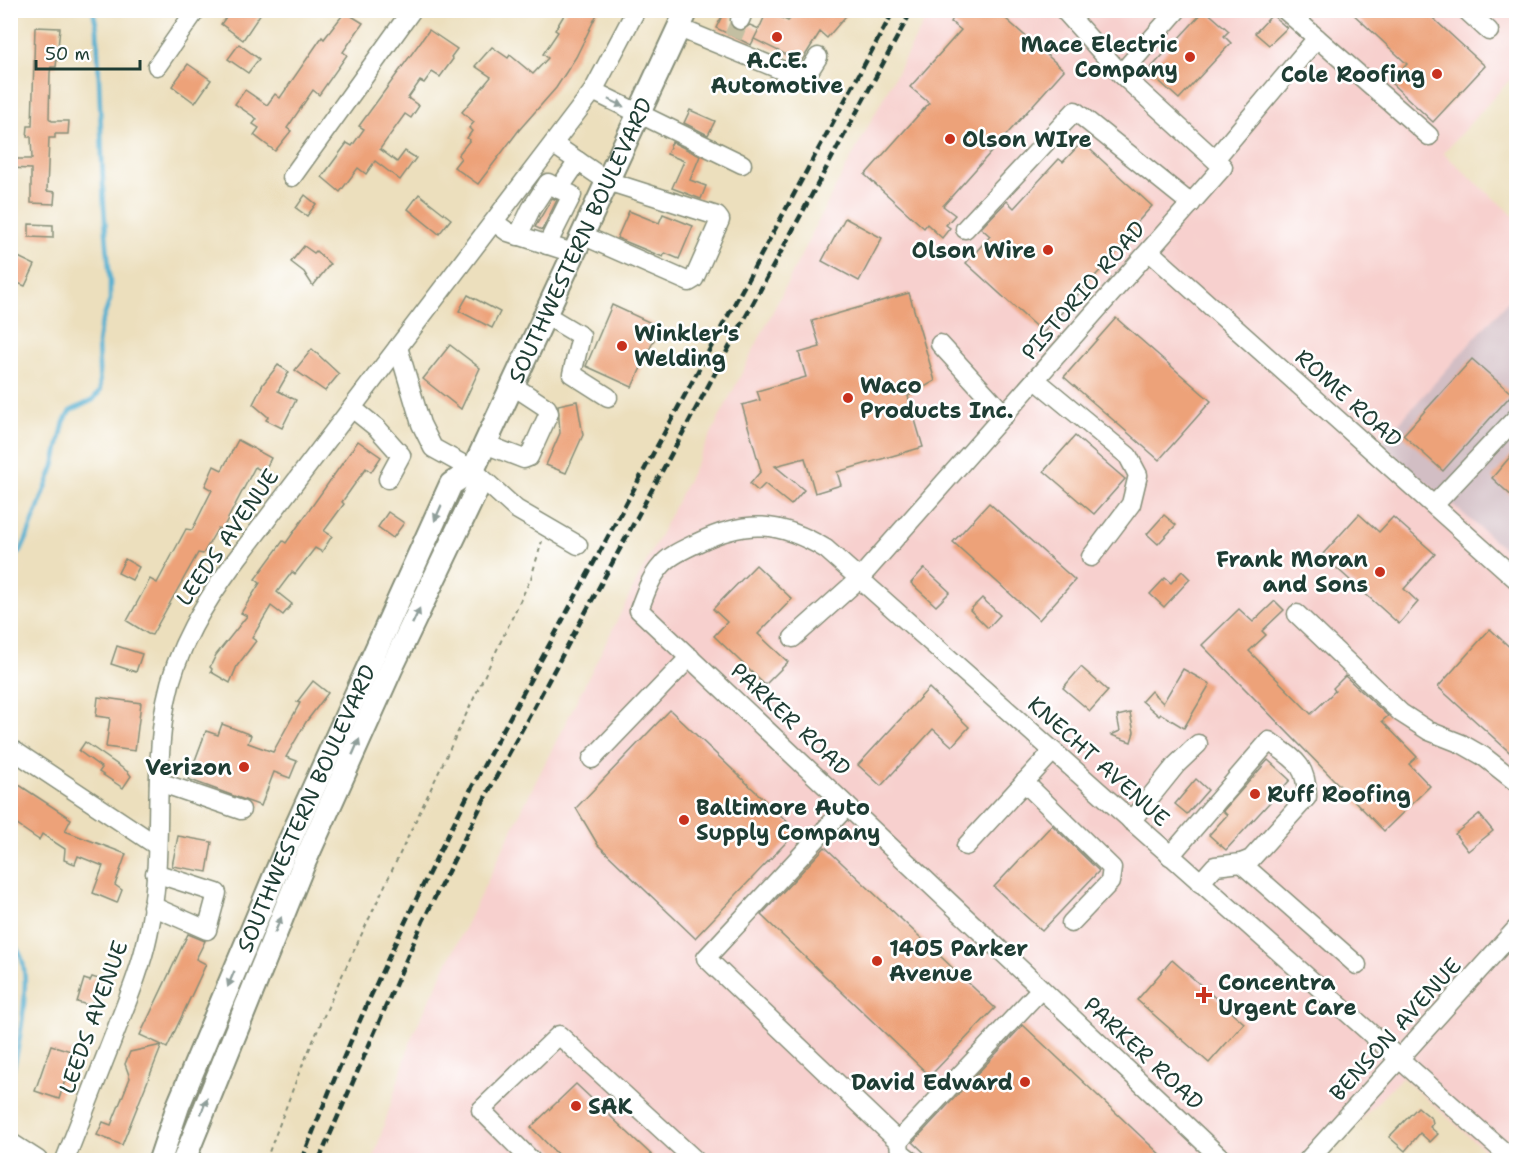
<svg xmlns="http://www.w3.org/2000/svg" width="1527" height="1171" viewBox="0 0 1527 1171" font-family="'Shantell Sans',sans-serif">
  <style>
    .built { fill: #f7d0ce }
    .industrial { fill: #d2bec4 }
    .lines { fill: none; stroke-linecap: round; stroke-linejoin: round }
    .stream { stroke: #52afd0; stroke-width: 4.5 }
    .building { fill: #eda279 }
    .minor-tunnel { stroke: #c3bfa2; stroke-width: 18; stroke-dasharray: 18 9; stroke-linecap: butt }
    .minor-casing { stroke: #868e78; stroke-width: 21 }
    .major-casing { stroke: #868e78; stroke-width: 26 }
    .path { stroke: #868e78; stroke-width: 2; stroke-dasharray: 4.5 4.5; stroke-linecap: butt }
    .minor { stroke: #fff; stroke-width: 18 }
    .major { stroke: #fff; stroke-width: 22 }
    .rail { stroke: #1f3d34; stroke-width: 4.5; stroke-dasharray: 9 4.5; stroke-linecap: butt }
    .oneway { fill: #8f9e9a }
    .poi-dot { fill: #c8321e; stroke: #fff; stroke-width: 2 }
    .labels { text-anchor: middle; stroke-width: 5; stroke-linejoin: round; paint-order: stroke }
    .poi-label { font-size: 22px; font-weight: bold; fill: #1f3d34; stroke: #fff; text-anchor: start }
    .street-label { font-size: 22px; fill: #1f3d34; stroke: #fff }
  </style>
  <rect width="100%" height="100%" fill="#fff"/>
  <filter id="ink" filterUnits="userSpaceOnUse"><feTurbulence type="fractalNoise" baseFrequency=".0167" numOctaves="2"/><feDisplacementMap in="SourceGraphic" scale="12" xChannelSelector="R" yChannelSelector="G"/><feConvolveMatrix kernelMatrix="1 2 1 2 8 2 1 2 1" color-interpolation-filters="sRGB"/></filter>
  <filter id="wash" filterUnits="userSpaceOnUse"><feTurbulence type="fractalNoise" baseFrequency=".008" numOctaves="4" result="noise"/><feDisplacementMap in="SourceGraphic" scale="24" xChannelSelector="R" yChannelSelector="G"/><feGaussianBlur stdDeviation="1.35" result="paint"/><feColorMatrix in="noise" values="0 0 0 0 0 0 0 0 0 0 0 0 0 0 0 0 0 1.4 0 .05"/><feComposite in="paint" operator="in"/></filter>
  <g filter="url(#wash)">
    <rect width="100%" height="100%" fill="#ecdfbd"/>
    <polygon class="built" points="930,11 1516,11 1516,73 1443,153 1516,218 1516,1160 1496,1160 1402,1077 1321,1160 373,1160 413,1034 530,793 832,194"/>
    <polygon class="industrial" points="1516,292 1516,533 1503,548 1381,443"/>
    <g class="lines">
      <g class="stream">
        <polyline points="10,559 21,551 26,540 54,466 64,422 70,411 93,400 100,391 98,344 100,328 110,300 110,281 104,207 97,28 93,10"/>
        <path d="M10,939C14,945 20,952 22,959C30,985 19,1053 10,1078"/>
      </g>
    </g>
    <g id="blocks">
      <g class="building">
        <polygon points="231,10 263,10 243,40 221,24"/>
        <polygon points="567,10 599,10 576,57 556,88 519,130 478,184 454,167 461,158 458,155 470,140 467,138 472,131 469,128 474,122 462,112 491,77 475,66 492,47 508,58 510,55 533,74 548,58 543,54 558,32 555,30"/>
        <polygon points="798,10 851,10 827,38 820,32 801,62 754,39 758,31 751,45 716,28 724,12 730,15 732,27 741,31 750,25 759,29 767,11 788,21"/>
        <polygon points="957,10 1014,10 1006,19 1064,70 943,206 955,215 946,225 950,228 942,238 927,224 924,228 865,175 929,103 910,87 961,30 951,22"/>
        <polygon points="1205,10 1229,31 1224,36 1231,43 1179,99 1148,71"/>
        <polygon points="1349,10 1424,10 1485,66 1433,122 1390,82 1407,64"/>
        <polygon points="345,12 363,23 343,52 347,55 319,95 313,90 287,128 291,131 275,151 254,135 259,128 253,124 257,119 235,104 245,90 267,105 275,94 280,98 322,37 324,39"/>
        <polygon points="1272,15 1287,28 1269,45 1255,33"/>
        <polygon points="35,27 60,28 56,67 51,67 50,73 49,118 52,121 69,121 68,134 55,134 55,138 49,138 47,191 55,192 54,204 31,203 31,169 10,168 10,159 32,159 31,137 27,137 28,126 32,126"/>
        <polygon points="429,30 457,49 451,57 453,59 440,77 432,72 424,83 420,81 408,98 419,106 411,118 405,114 380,149 397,162 405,151 416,158 400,180 375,161 366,174 358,168 340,192 322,177 347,143 352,146 364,129 359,126"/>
        <polygon points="239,44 259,59 248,73 228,59"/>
        <polygon points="188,64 211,80 195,103 172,86"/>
        <polygon points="690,110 715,121 708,135 684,123"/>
        <polygon points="672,142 700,156 690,180 706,186 701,199 672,188 684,161 667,154"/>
        <polygon points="1082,142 1152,206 1134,226 1138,229 1043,333 966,263 990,236 981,228 1007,201 1014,208 1059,159 1063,162"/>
        <polygon points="419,194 451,219 439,234 408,209"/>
        <polygon points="305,195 316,204 307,216 296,208"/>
        <polygon points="552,198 557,200 542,230 535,227"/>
        <polygon points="629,211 659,223 663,214 693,226 679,259 665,253 663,257 617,238"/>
        <polygon points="845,218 882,238 859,281 822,261"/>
        <polygon points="29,224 53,225 53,238 29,237"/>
        <polygon points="304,246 314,253 316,251 330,264 313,286 304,272 291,262"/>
        <polygon points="10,253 35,265 25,286 10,280"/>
        <polygon points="909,293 935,381 908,396 923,447 837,472 841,485 815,493 805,458 775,466 804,490 791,505 765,484 758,491 750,484 761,471 742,405 760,400 757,391 806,377 799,353 820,347 812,321"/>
        <polygon points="468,295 500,312 492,328 459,311"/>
        <polygon points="612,305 660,327 632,387 586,366"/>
        <polygon points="1116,318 1211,401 1159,460 1064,377"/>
        <polygon points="450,345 480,368 461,409 423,379"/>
        <polygon points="312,349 339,374 325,391 295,370"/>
        <polygon points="1472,359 1512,394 1443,471 1403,435"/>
        <polygon points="278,365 289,372 278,391 296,400 282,428 266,420 268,417 253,404 263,384"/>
        <polygon points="577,401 583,435 566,473 546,465 560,433 558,405"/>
        <polygon points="1075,436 1125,479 1094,514 1044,471"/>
        <polygon points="238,440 271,458 264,472 255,467 222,530 218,528 203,554 198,553 152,635 148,634 127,621 150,579 157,583 186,529 192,530 212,490 205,486 214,466 222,470"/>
        <polygon points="358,441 381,457 371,472 366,468 342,502 344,504 324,531 332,536 322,552 315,548 295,574 292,572 277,592 292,604 283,615 271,606 252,638 256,641 237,666 230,683 211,672 212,669 210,667 216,655 247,616 241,613 260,583 255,579 283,541 286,543"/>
        <polygon points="1516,450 1516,500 1492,478"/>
        <polygon points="989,503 1075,580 1039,620 953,542"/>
        <polygon points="388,512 404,523 393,538 378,527"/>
        <polygon points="1359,514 1379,532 1393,517 1435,554 1404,589 1418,602 1399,624 1322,555"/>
        <polygon points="1164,515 1176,525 1158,544 1147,534"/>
        <polygon points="125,559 139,567 132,580 118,573"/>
        <polygon points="756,565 792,599 758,634 788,662 765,685 714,636 727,622 713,609"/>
        <polygon points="924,568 950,592 936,606 911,583"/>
        <polygon points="1182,571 1190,579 1164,607 1150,594 1165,578 1171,583"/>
        <polygon points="982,598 1000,615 988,628 970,610"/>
        <polygon points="1275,601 1284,610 1262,631 1266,635 1249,651 1311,714 1335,691 1333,688 1345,676 1388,716 1382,721 1417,757 1409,764 1430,786 1384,831 1202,645 1239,609 1253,622"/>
        <polygon points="1490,629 1516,653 1516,758 1438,687"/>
        <polygon points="117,646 142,654 136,672 111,664"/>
        <polygon points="1081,667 1108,691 1090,711 1063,688"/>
        <polygon points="1183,669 1210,684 1184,728 1161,714 1159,716 1142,701 1151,691 1163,703"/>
        <polygon points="313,681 328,693 306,722 286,757 297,761 290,778 274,772 261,806 188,779 206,731 218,735 222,724 251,735 248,743 273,752 300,703 297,702"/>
        <polygon points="929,688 969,727 952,746 933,729 881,786 858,765"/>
        <polygon points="98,697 141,703 135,751 106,747 110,718 96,716"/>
        <polygon points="670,710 797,831 695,938 598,845 576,808"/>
        <polygon points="1130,713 1134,732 1131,742 1111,735 1120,731 1117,716"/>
        <polygon points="85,742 128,772 131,776 123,788 99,772 102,768 79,751"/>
        <polygon points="1268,760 1290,780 1226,850 1209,835 1227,815 1223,811"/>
        <polygon points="10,779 71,819 65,831 126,854 115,885 122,890 117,903 93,893 103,866 78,856 75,864 64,860 65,849 42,834 39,840 10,820"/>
        <polygon points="1196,779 1208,790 1187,814 1175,804"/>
        <polygon points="1479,814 1493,831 1468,851 1455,834"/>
        <polygon points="1052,825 1099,871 1042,931 994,887"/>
        <polygon points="178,836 212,842 207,872 172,866"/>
        <polygon points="825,847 995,1008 930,1076 761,915"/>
        <polygon points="188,934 205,941 196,959 206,964 167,1048 162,1045 122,1145 97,1135 103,1122 111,1125 130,1078 125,1064 130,1052 162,1045 140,1035"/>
        <polygon points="1172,960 1244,1023 1209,1063 1137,1000"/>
        <polygon points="92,977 102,980 95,1003 92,1002 91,1006 77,1002 84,979 90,981"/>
        <polygon points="1023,1025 1167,1161 933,1161 913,1142"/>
        <polygon points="51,1045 74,1052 59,1099 35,1091"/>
        <polygon points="576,1084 658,1161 564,1161 531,1127"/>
        <polygon points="1418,1107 1432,1119 1433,1123 1430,1127 1438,1134 1430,1142 1420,1133 1405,1151 1389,1137"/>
      </g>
    </g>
  </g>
  <g filter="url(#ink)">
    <use href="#blocks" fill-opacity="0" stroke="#868e78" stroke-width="1.5"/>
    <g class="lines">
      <polyline class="minor-tunnel" points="733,37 740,20"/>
      <defs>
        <g id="minor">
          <polyline points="1285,10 1429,136"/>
          <polyline points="1466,10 1489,31"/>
          <polyline points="740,20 744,10"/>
          <polyline points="679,28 796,76 806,76 818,57"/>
          <polyline points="157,66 196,10"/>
          <polyline points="1121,74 1177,10"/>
          <polyline points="593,91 742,164"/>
          <polyline points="553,144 607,181 717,216 720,220 694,279 689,282 582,235"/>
          <polyline points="1215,159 1317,38"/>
          <polyline points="292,177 412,10"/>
          <polyline points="494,222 508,232 573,253"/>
          <polyline points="965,229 1075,111 1191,204"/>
          <polyline points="518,236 531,209 548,183 559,189 578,161"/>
          <polyline points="547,245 572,195 559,189"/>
          <polyline points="1150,252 1516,579"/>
          <polyline points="544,314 581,336 572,374 608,397"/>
          <polyline points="940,344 1005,415"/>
          <polyline points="398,347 421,424 433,448 473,470 516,509 578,545"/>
          <polyline points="1036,380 1128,456 1138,475 1131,504 1091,557"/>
          <polyline points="352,408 377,428 401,455 388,479"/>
          <polyline points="485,444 524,459 529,457 549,413 547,408 512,385"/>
          <polyline points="1434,505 1516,418"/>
          <polyline points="1297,614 1401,713 1429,731 1462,744 1483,756 1516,782"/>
          <polyline points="793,638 859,579 1223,167 1121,74 1064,10"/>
          <polyline points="10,748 156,845"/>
          <polyline points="592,759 690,657"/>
          <polyline points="159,782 241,810"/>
          <polyline points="1024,782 1112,868 1110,882 1071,923"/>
          <polyline points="847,806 706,958 899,1142"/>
          <polyline points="1131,821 1176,765 1198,744"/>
          <polyline points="966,846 1053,751"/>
          <path d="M1170,856L1269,741C1294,759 1307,764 1307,797L1251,859L1241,863L1215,866L1200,883"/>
          <polyline points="1241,863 1357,965"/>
          <polyline points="152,906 207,930 217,893 155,873"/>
          <polyline points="10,1142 38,1160"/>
          <path d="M65,1160C82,1117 99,1073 116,1030C128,999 141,968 148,935C165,859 152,778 166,701C176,648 205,602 236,560L593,91L636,10"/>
          <polyline points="531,1160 481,1110 559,1035 695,1160"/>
          <polyline points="910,1160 900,1152 899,1142 905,1134 1041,989"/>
          <path d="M1223,1160L639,610C645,594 650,578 662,565C670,555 685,549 697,543C745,519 780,521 826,549L1513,1160"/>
          <polyline points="1308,1160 1516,929"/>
        </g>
        <g id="major">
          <path id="s1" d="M160,1160L178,1106L286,849L451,484L473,470L687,10"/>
          <polyline points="184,1160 304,863 391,669 477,489 473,470"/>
        </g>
      </defs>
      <use href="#minor" class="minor-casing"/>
      <use href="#major" class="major-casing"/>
      <polyline class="path" points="266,1160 299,1073 338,984 531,578 542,541"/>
      <use href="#minor" class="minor"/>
      <use href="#major" class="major"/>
      <g class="rail">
        <path d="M302,1160C351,1032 410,909 472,787L894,10"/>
        <polyline points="319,1160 423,921 487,794 912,10"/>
      </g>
    </g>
    <defs><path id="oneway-solid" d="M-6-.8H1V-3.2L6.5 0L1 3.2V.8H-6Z" transform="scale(1.5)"/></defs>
    <g class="oneway">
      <use href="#oneway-solid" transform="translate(616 103) rotate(26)"/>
      <use href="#oneway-solid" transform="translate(438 513) rotate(114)"/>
      <use href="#oneway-solid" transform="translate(416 616) rotate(-65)"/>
      <use href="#oneway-solid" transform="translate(356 747) rotate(-66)"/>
      <use href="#oneway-solid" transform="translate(278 925) rotate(-67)"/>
      <use href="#oneway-solid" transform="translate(231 979) rotate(113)"/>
      <use href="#oneway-solid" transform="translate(204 1106) rotate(-69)"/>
    </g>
  </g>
  <g class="poi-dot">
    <circle cx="777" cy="37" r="6"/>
    <circle cx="1190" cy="57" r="6"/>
    <circle cx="1437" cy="74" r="6"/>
    <circle cx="950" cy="139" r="6"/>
    <circle cx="1048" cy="250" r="6"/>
    <circle cx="622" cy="346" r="6"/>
    <circle cx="848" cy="398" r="6"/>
    <circle cx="1380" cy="572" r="6"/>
    <circle cx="244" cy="767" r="6"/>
    <circle cx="1255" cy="794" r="6"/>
    <circle cx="684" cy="820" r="6"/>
    <circle cx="877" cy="961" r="6"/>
    <path d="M1201 986h6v6h6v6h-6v6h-6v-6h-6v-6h6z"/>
    <circle cx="1025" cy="1082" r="6"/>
    <circle cx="576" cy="1106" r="6"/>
  </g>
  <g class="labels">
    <g class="poi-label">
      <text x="1178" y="52" text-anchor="end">Mace Electric<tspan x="1178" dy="25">Company</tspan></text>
      <text x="777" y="68" text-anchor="middle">A.C.E.<tspan x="777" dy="25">Automotive</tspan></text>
      <text x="1425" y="82" text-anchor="end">Cole Roofing</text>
      <text x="962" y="147">Olson WIre</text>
      <text x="1036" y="258" text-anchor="end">Olson Wire</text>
      <text x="634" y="341">Winkler's<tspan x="634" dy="25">Welding</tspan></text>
      <text x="860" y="393">Waco<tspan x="860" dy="25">Products Inc.</tspan></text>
      <text x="1368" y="567" text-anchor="end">Frank Moran<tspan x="1368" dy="25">and Sons</tspan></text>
      <text x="232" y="775" text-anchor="end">Verizon</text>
      <text x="1267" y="802">Ruff Roofing</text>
      <text x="696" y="815">Baltimore Auto<tspan x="696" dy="25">Supply Company</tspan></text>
      <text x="889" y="956">1405 Parker<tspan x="889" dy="25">Avenue</tspan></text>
      <text x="1218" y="990">Concentra<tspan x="1218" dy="25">Urgent Care</tspan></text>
      <text x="1013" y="1090" text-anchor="end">David Edward</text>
      <text x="588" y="1114">SAK</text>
    </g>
    <g class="street-label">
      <text dy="8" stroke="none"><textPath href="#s1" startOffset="1016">SOUTHWESTERN BOULEVARD</textPath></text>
      <text transform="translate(1083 290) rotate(-49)" y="8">PISTORIO ROAD</text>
      <text transform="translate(1349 398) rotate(42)" y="8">ROME ROAD</text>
      <text transform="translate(227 537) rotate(-55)" y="8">LEEDS AVENUE</text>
      <text transform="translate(791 719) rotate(43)" y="8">PARKER ROAD</text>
      <text transform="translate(1099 761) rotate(42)" y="8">KNECHT AVENUE</text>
      <text dy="8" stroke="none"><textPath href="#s1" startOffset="381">SOUTHWESTERN BOULEVARD</textPath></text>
      <text transform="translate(93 1017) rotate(-70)" y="8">LEEDS AVENUE</text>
      <text transform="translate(1395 1029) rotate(-48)" y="8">BENSON AVENUE</text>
      <text transform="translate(1144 1053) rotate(43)" y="8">PARKER ROAD</text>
    </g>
  </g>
  <rect width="1527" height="1171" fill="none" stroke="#fff" stroke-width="36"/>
  <path d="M36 60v9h104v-9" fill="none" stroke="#1f3d34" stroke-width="3"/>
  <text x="45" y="60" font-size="18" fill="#1f3d34" stroke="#ffffff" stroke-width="4.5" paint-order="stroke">50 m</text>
</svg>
